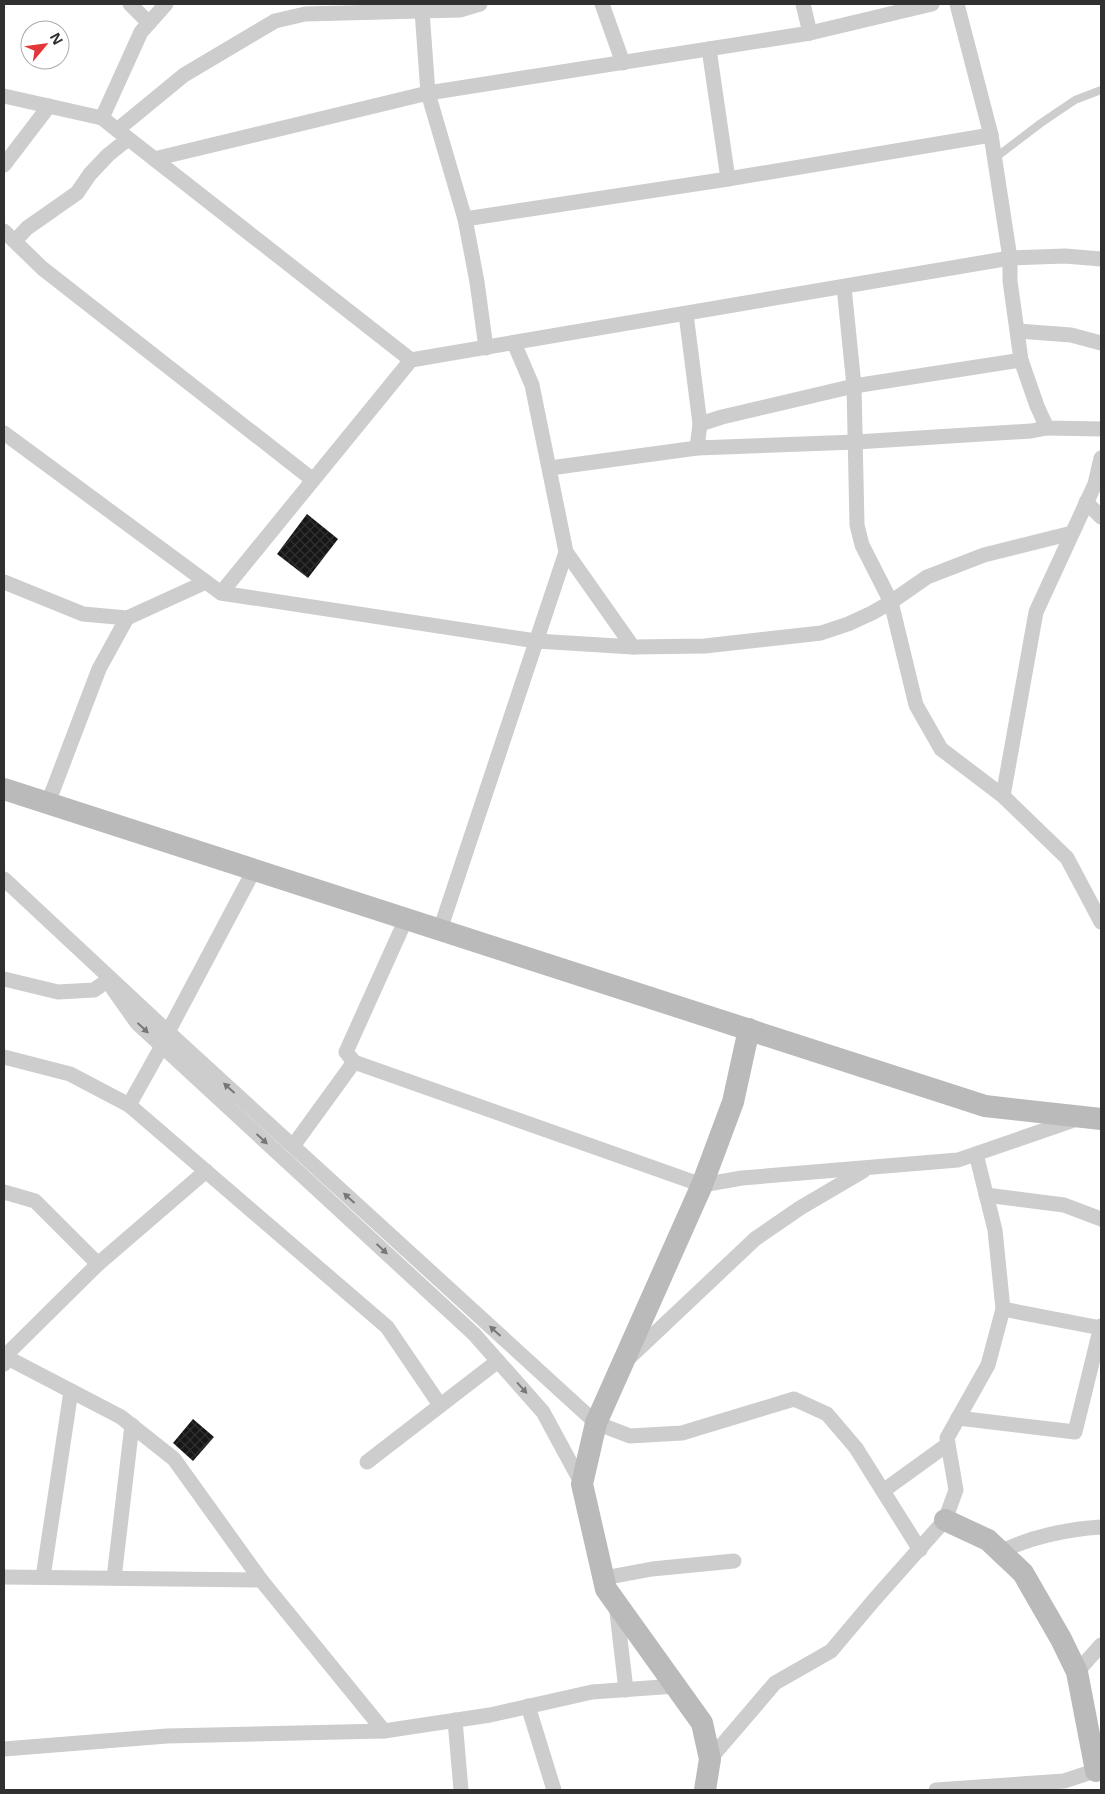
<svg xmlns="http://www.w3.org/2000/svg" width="1105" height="1794" viewBox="0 0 1105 1794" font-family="'Noto Sans',sans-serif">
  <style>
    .building { fill: url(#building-cross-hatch) }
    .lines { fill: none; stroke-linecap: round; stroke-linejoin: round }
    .lane { stroke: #cdcdcd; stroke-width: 8 }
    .street { stroke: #cdcdcd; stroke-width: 15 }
    .secondary { stroke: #bababa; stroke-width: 22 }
    .oneway { fill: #777 }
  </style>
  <defs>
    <pattern id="building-cross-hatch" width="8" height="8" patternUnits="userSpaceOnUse" patternTransform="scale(1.25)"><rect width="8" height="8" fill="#171717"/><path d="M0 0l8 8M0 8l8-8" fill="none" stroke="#303030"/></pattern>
  </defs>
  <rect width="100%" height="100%" fill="#fff"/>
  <g class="building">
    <polygon points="307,514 338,539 308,578 277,554"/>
    <polygon points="193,1419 214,1437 193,1461 173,1443"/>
  </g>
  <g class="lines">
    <polyline class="lane" points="995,158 1041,123 1075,100 1101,90"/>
    <g class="street">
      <polyline points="130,4 149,23"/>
      <polyline points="420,4 422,11 428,93 465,219 477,282 486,348"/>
      <polyline points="602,4 623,63"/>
      <polyline points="803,4 810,33"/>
      <polyline points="957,4 991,135 1010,258 1010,281 1021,360 1037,406 1047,428 1101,429"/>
      <polyline points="709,49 728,179"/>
      <polyline points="4,96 102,118 411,360"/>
      <polyline points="102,118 141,32 166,4"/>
      <polyline points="117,130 184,75 275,21 305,14 460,10 480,4"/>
      <polyline points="154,159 428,93 810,33 932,4"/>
      <polyline points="4,165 49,106"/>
      <polyline points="465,219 728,179 991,135"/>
      <polyline points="4,231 42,268 313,480"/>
      <polyline points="15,241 27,228 77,193 90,174 108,155 128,139"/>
      <polyline points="844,287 854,386 857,525 862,545 891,602 916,705 941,749 1003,796 1067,858 1101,922"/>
      <polyline points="686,314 700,424 697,448"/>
      <polyline points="1018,331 1071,335 1101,343"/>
      <polyline points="700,424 722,417 854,386 1021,360"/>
      <polyline points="4,433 221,593 536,641 633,647 705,646 821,633 848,624 872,613 891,602 927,577 984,555 1072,533"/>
      <polyline points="550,468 697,448 856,442 1031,431 1047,428"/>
      <polyline points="1086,502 1101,517"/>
      <polyline points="566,552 633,647"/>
      <polyline points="4,582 83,614 127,618 206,582"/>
      <polyline points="221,593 411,360 1010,258 1065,256 1101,259"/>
      <polyline points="1003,796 1036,612 1095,484 1101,458"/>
      <polyline points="48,803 99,669 127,618"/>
      <polyline points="4,879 168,1032 596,1423 630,1436 682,1433 794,1399 827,1414 856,1448 920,1550"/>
      <polyline points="440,930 566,552 532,385 514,343"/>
      <polyline points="4,979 58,992 94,990 107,981"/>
      <polyline points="113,989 137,1023 474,1334 543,1412 582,1484"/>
      <polyline points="4,1057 70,1074 129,1105 387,1327 440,1405"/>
      <polyline points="354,1062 346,1052 406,919"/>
      <polyline points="129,1105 162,1046 168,1032 254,870"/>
      <polyline points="293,1146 354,1062 702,1185 742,1178 958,1160 1077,1119"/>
      <polyline points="4,1192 35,1201 98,1264"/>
      <polyline points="986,1195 1064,1205 1101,1219"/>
      <polyline points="1003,1309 1101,1328"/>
      <polyline points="4,1356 121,1417 174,1459 261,1580 384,1731"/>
      <polyline points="630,1357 755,1239 800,1208 863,1171"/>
      <polyline points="4,1364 5,1356 98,1264 206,1171"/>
      <polyline points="958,1418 1075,1432 1101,1326"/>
      <polyline points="367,1462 498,1361"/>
      <polyline points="883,1491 948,1444"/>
      <path d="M1000,1552C1030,1537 1068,1529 1101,1527"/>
      <polyline points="4,1577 261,1580"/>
      <polyline points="43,1577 71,1391"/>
      <polyline points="114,1578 132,1425"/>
      <polyline points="604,1578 652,1569 734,1561"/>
      <polyline points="616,1604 626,1690"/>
      <polyline points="1077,1672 1101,1645"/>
      <polyline points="528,1706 554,1790"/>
      <polyline points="455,1720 461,1790"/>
      <polyline points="4,1749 167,1736 384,1731 490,1715 592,1692 676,1686"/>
      <polyline points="710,1759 775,1683 831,1651 874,1600 945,1520 956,1490 947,1438 988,1365 1003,1309 995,1230 976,1154"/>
      <polyline points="936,1790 1064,1781 1101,1769"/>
    </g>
    <g class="secondary">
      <polyline points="4,789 985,1106 1101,1119"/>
      <polyline points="945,1520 988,1540 1023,1573 1061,1639 1077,1672 1096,1771"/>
      <polyline points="705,1790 710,1759 702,1723 606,1589 582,1484 596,1423 702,1185 733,1102 749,1029"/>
    </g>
  </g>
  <defs><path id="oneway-solid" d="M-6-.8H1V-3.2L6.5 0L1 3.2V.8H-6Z" transform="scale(1.25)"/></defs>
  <g class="oneway">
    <use href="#oneway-solid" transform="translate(143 1028) rotate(43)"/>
    <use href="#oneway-solid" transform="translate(229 1088) rotate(-138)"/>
    <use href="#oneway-solid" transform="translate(262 1139) rotate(43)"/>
    <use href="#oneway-solid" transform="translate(349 1198) rotate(-138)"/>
    <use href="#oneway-solid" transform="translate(382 1249) rotate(43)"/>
    <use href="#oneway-solid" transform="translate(495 1331) rotate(-138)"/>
    <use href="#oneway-solid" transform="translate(522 1388) rotate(48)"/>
  </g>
  <rect width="1105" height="1794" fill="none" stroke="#303030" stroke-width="10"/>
  <g transform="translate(45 45) rotate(61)"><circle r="24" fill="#ffffff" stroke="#acacac"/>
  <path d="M0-4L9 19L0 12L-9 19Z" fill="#e33637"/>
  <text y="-8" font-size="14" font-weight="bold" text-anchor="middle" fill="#303030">N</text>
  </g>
</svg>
